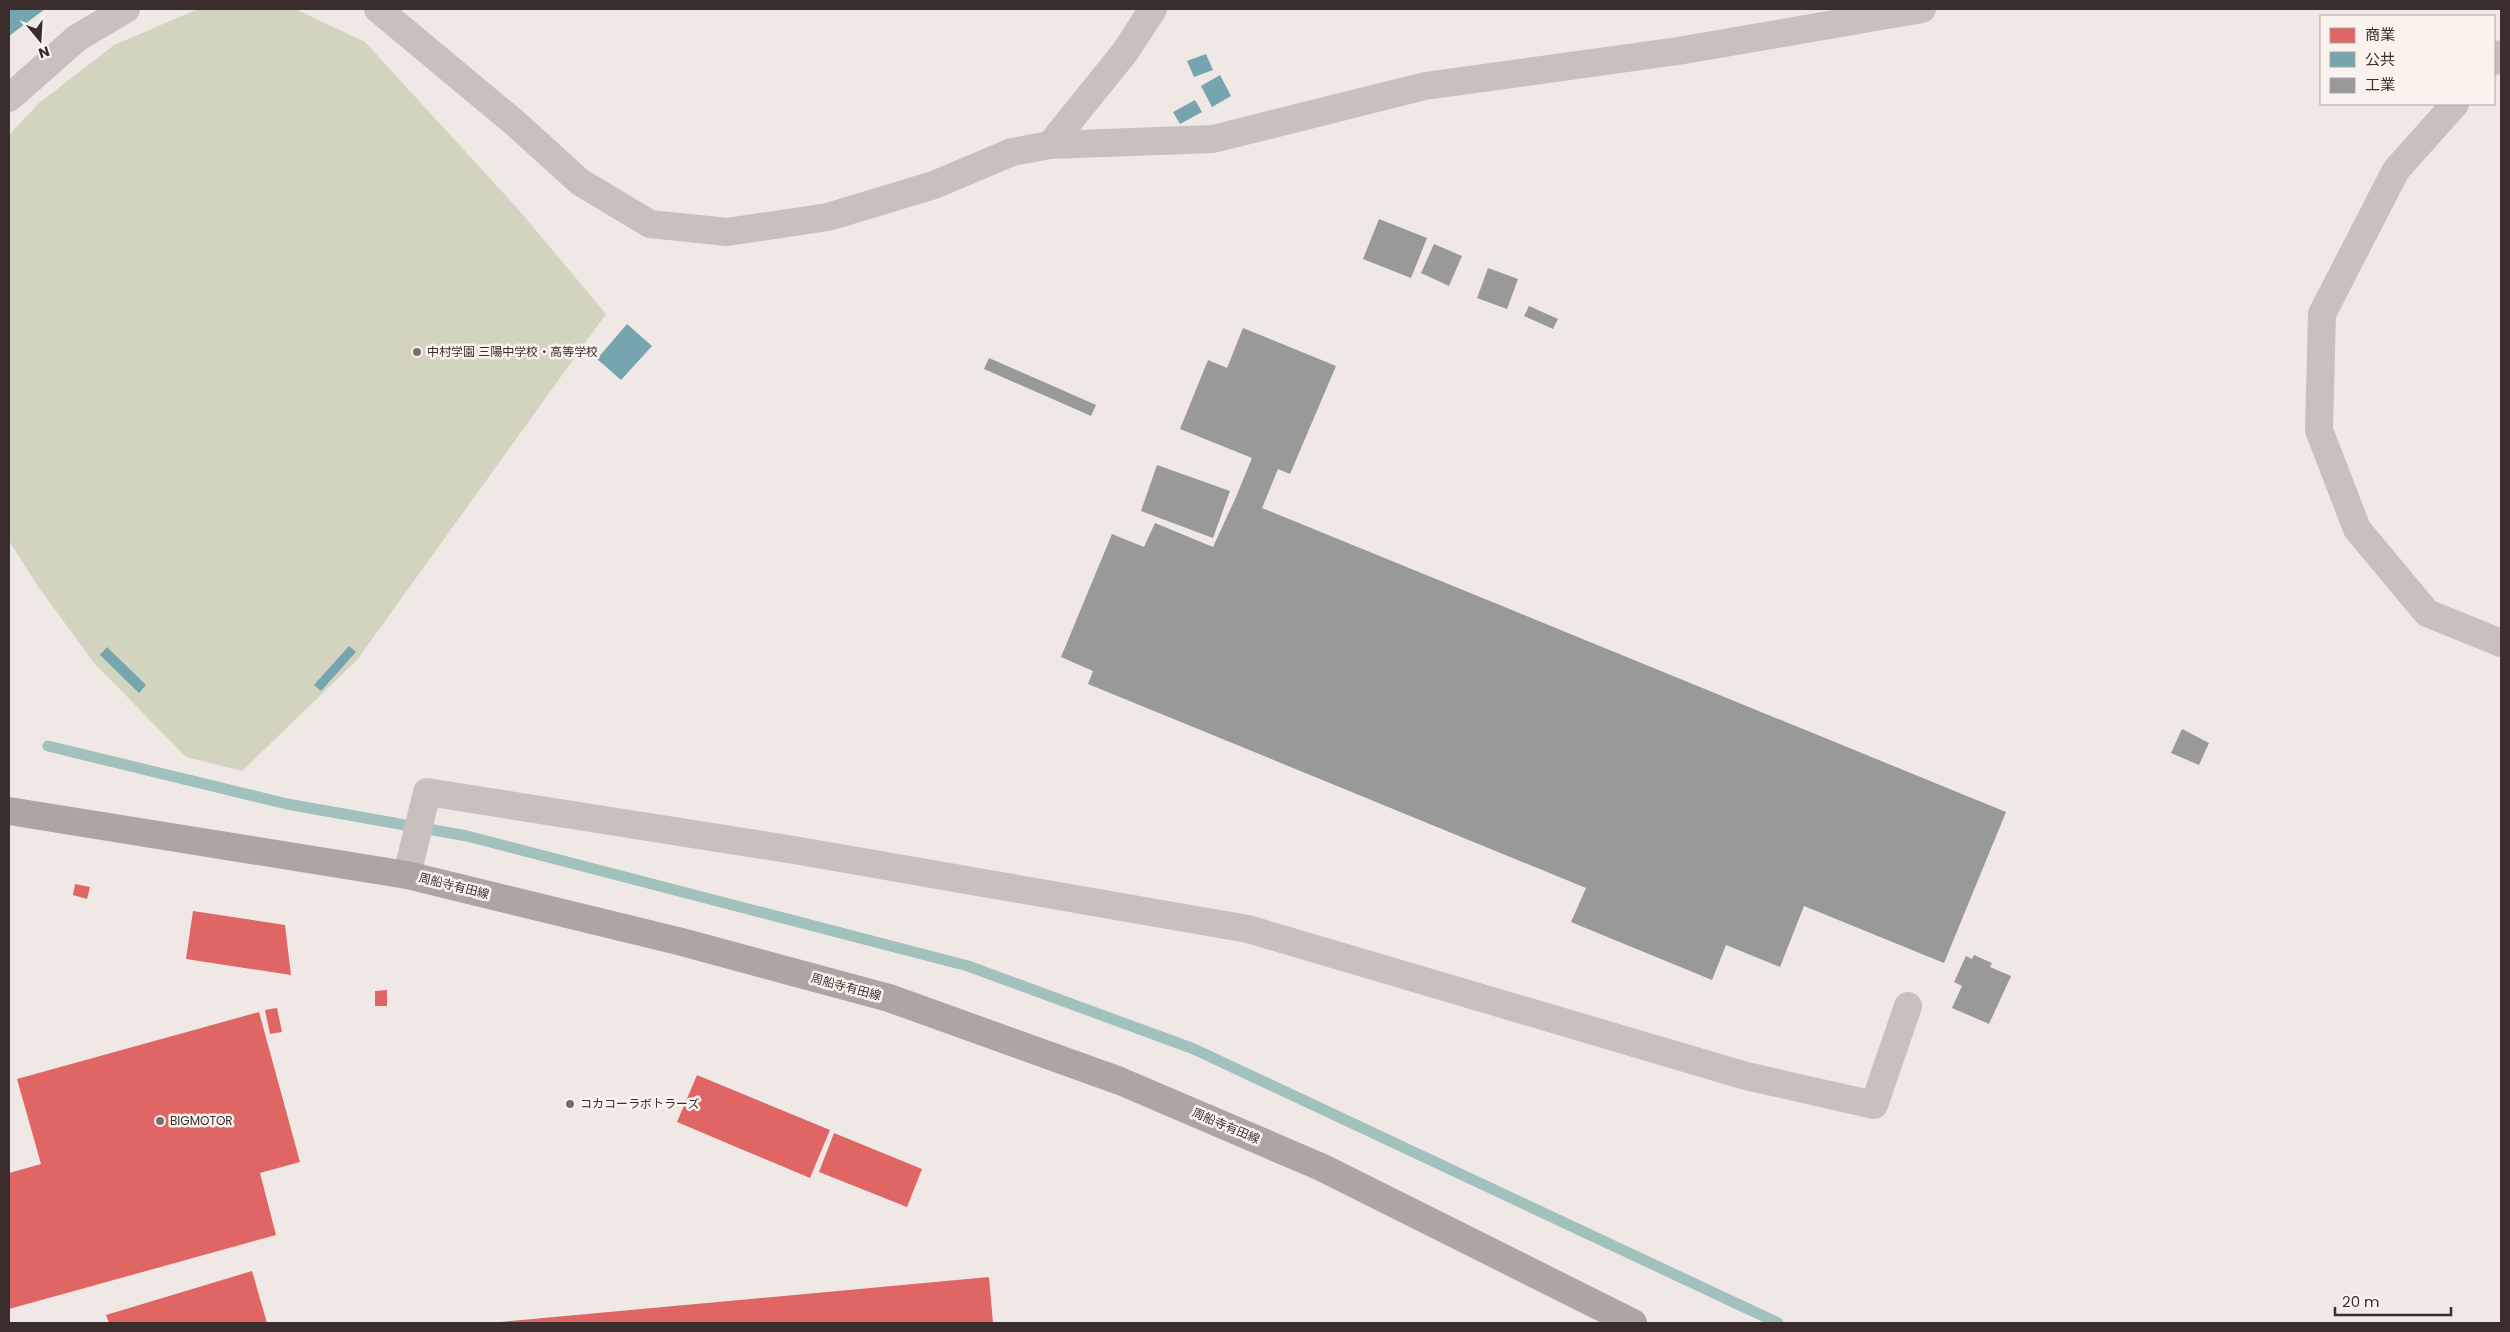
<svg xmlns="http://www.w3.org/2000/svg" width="2510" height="1332" viewBox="0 0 2510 1332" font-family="Poppins,'Noto Sans JP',sans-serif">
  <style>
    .green { fill: #d3d4bf }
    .shops { fill: #e06666 }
    .public { fill: #76a5af }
    .industry { fill: #999 }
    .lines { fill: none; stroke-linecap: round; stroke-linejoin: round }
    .stream { stroke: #a1c1bc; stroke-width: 11 }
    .minor { stroke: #c8c0bd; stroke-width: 28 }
    .major { stroke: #ada5a2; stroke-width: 28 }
    .poi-dot { fill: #796e6c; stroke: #faf2ed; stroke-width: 2 }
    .labels { text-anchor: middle; stroke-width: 5; stroke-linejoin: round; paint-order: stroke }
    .poi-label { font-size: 12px; fill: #3a2d2b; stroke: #faf2ed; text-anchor: start }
    .street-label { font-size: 12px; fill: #3a2d2b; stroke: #faf2ed }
  </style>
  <rect width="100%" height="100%" fill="#efe8e4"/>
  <polygon class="green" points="198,9 295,9 365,42 518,209 606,314 357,660 242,771 186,757 95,664 39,588 9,541 9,135 39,103 114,45"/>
  <g class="shops">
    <polygon points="75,884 90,887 87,899 73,895"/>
    <polygon points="193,911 285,925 291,975 186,959"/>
    <polygon points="387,990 387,1006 375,1006 375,991"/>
    <polygon points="277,1008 282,1032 270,1034 265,1010"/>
    <polygon points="259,1012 300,1162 260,1173 276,1235 9,1309 9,1173 41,1164 17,1079"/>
    <polygon points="697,1075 830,1130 810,1178 677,1122"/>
    <polygon points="834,1133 922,1169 907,1207 819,1172"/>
    <polygon points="252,1271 267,1323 109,1323 106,1315"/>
    <polygon points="989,1277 993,1323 500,1323 500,1322"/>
  </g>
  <g class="public">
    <polygon points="9,9 45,9 9,36"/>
    <polygon points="1206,54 1213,70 1194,77 1187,61"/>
    <polygon points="1220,75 1231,96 1212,107 1201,86"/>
    <polygon points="1195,100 1202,112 1180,124 1173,112"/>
    <polygon points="627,324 652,346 621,380 597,359"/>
    <polygon points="349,646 356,652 321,691 314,685"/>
    <polygon points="107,647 146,685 139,693 100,655"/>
  </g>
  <g class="industry">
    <polygon points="1379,219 1427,238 1411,278 1363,259"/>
    <polygon points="1434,244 1462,256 1449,286 1421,273"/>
    <polygon points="1488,268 1518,279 1507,309 1477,298"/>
    <polygon points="1529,306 1558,319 1553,329 1524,316"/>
    <polygon points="1243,328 1336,366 1290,474 1278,469 1262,508 2006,812 1944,963 1804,906 1780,967 1726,945 1712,980 1571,922 1586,888 1088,684 1093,671 1061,657 1112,534 1144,547 1155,523 1213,547 1236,497 1252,458 1180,429 1208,360 1227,368"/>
    <polygon points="989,358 1096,405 1091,416 984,369"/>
    <polygon points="1157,465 1230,491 1213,538 1141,511"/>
    <polygon points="2182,729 2209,743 2199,765 2171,753"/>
    <polygon points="1974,955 1992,963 1990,967 2011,976 1989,1024 1952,1008 1962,986 1954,982 1966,956 1972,959"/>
  </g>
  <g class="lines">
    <polyline class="stream" points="48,746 287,804 467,836 968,966 1194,1049 1778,1323"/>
    <g class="minor">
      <polyline points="378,9 515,123 580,182 650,224 727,232 828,217 934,185 1012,152 1050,145"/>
      <polyline points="1153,9 1125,52 1050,145 1213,139 1425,86 1678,51 1922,9"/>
      <polyline points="2494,61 2501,54"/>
      <polyline points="9,98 77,38 126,9"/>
      <polyline points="2455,104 2396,170 2322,314 2319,430 2357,529 2427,613 2501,643"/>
      <polyline points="407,875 427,792 794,850 1248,929 1746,1076 1874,1105 1908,1006"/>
    </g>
    <polyline class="major" points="9,811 407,875 682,942 889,998 1120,1081 1321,1167 1633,1323"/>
  </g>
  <g class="poi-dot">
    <circle cx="417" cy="352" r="5"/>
    <circle cx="570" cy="1104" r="5"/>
    <circle cx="160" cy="1121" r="5"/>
  </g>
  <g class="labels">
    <g class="poi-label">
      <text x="427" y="356">中村学園 三陽中学校・高等学校</text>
      <text x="580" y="1108">コカコーラボトラーズ</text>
      <text x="170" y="1125">BIGMOTOR</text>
    </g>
    <g class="street-label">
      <text transform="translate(454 886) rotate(14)" y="4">周船寺有田線</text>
      <text transform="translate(846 987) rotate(15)" y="4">周船寺有田線</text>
      <text transform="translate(1226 1126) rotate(23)" y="4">周船寺有田線</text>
    </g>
  </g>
  <rect width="2510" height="1332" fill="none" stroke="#3a2d2b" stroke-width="20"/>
  <rect x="2320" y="15" width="175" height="90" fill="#faf2ed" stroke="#ada39f"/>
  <rect x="2330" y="28" width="25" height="15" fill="#e06666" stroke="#ada39f"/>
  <text x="2365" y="40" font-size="15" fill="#3a2d2b">商業</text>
  <rect x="2330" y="52" width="25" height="15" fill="#76a5af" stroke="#ada39f"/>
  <text x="2365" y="65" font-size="15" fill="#3a2d2b">公共</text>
  <rect x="2330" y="78" width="25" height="15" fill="#999999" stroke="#ada39f"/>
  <text x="2365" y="90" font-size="15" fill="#3a2d2b">工業</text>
  <g transform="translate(40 40) rotate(162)" stroke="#faf2ed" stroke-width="4" paint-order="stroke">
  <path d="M0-4L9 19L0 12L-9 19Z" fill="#3a2d2b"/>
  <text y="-8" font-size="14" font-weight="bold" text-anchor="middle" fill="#3a2d2b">N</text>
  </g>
  <path d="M2335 1307v8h116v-8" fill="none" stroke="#3a2d2b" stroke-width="2.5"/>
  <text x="2342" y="1307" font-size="15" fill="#3a2d2b" stroke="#faf2ed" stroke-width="4" paint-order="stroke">20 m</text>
</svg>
